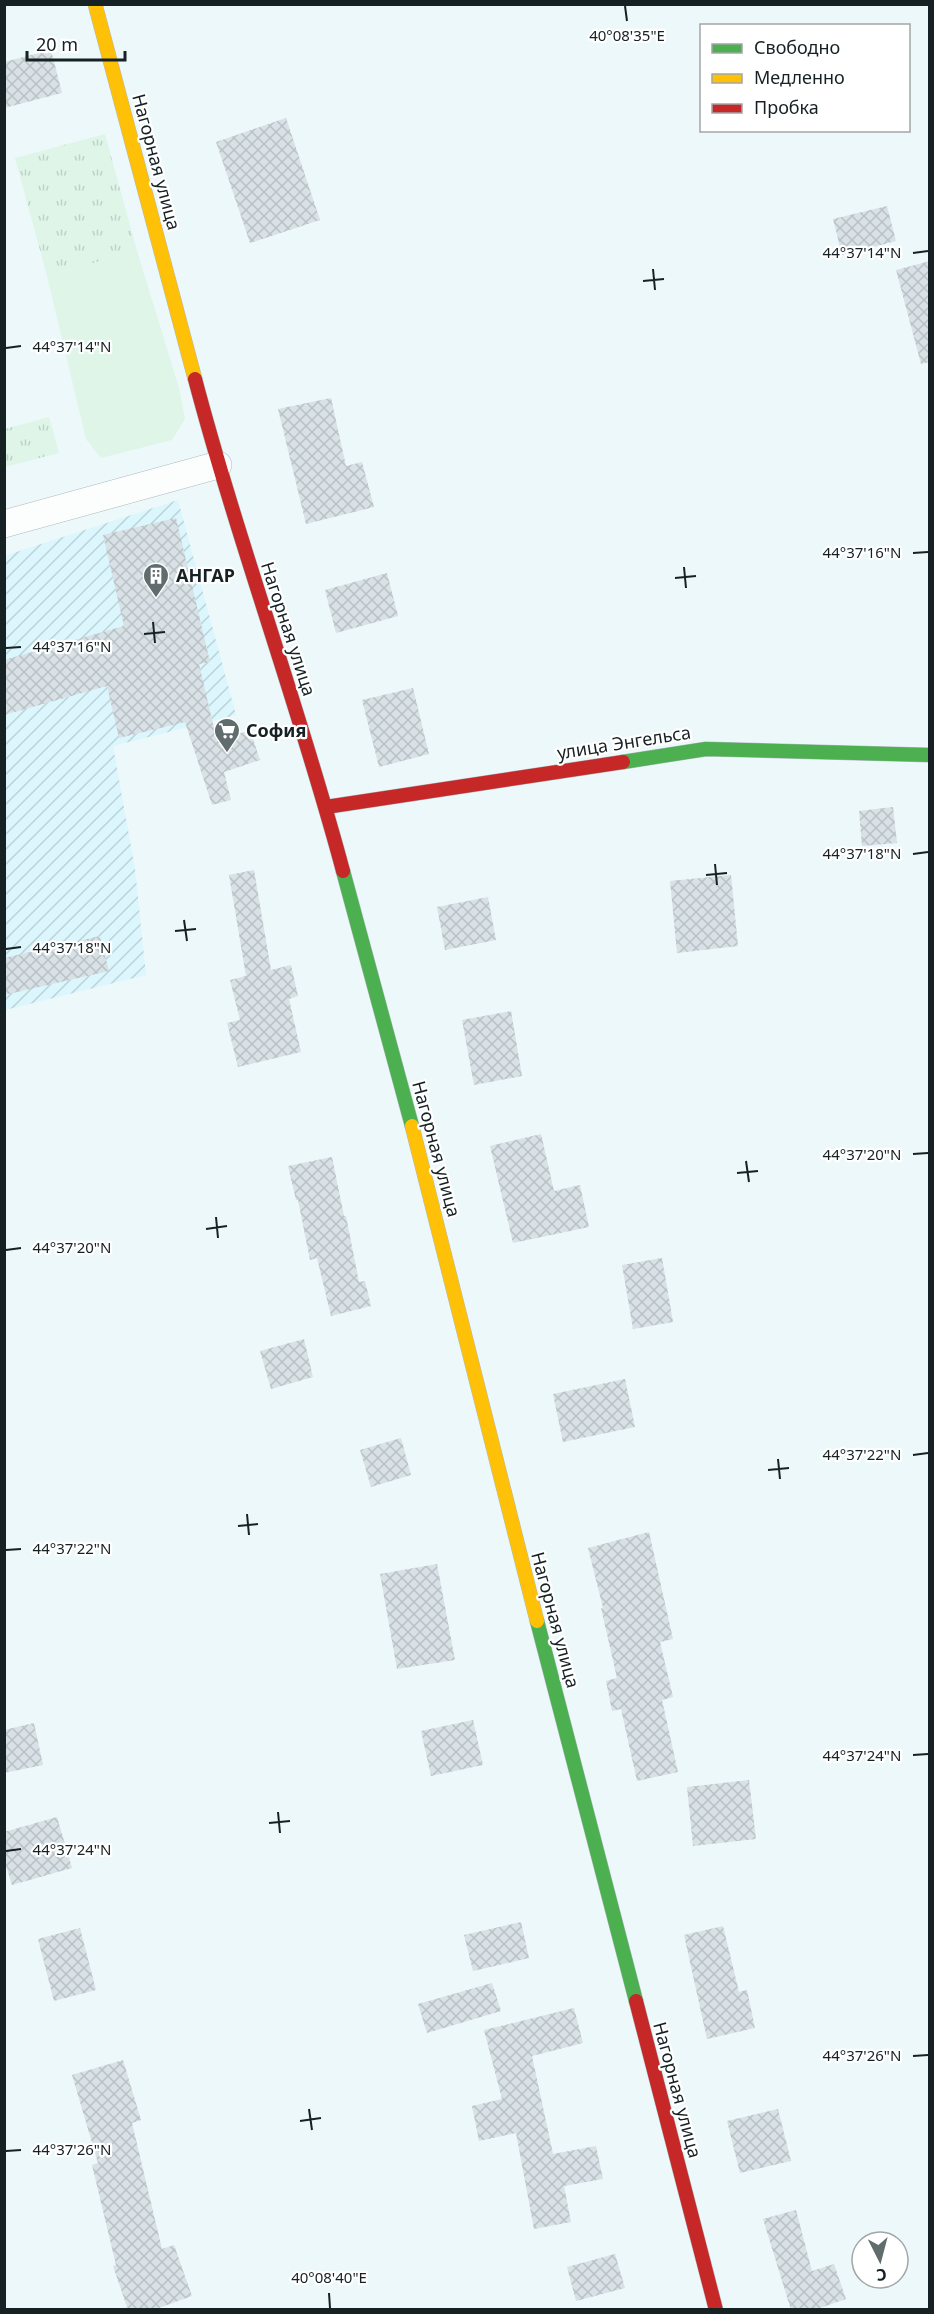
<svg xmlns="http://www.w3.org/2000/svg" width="934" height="2314" viewBox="0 0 934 2314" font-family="'Noto Sans',sans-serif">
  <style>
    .industrial { fill: url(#industrial-furrows) }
    .grass { fill: url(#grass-tufts) }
    .garden { fill: #def5e8 }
    .building { fill: url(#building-cross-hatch) }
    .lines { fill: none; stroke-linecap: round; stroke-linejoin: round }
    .street-casing { stroke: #afbabc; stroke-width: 28 }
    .fast-casing { stroke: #afbabc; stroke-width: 15 }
    .slow-casing { stroke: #afbabc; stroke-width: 15 }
    .jam-casing { stroke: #afbabc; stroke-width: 15 }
    .street { stroke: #fcfefe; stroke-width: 27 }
    .fast { stroke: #4caf50; stroke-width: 14 }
    .slow { stroke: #ffc107; stroke-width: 14 }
    .jam { stroke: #c62828; stroke-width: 14 }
    .ticks { fill: none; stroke: #162124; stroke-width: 2 }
    .labels { text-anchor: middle; stroke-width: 4.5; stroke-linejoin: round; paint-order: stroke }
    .street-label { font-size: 18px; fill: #162124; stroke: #fff }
    .poi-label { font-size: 18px; font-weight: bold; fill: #162124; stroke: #fff; text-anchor: start }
    .ticks-label { font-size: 15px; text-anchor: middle; fill: #162124; stroke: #fff; stroke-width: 4.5; stroke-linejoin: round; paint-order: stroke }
  </style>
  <defs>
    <pattern id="industrial-furrows" width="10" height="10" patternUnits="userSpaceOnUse" patternTransform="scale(1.5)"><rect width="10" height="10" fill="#dbf6fc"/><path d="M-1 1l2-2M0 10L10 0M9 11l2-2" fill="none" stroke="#bbd3d8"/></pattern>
    <pattern id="grass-tufts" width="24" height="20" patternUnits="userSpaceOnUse" patternTransform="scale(1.5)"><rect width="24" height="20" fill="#def5e8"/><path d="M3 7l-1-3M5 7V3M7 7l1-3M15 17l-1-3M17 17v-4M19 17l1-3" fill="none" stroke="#bed2c7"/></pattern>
    <pattern id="building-cross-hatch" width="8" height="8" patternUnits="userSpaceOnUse" patternTransform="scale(1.5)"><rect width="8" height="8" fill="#d8e1e6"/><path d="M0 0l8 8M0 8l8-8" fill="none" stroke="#b9c1c5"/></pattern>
  </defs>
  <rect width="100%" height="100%" fill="#edf8fa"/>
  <polygon class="industrial" points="178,500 236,715 113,746 135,869 146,975 5,1010 4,556"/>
  <g class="grass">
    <polygon points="105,134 137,251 47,276 15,158"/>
    <polygon points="49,417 59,453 5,467 5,429"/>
  </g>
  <polygon class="garden" points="137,251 179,388 185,419 172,440 101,458 86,439 47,276"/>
  <g class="building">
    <polygon points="51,50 62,93 4,108 4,62"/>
    <polygon points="286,118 320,220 250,243 216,142"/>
    <polygon points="887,206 896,241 842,255 833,219"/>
    <polygon points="930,261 930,362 921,364 896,270"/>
    <polygon points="331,398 346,466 362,462 374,507 306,524 278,409"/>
    <polygon points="176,518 210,662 199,664 217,741 250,730 260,760 224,772 231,800 212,805 185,722 119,738 107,686 4,715 4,660 124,626 103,535"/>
    <polygon points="387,573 398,616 336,633 325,590"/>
    <polygon points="413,688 429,754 379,767 362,700"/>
    <polygon points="893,807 897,843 862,846 859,811"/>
    <polygon points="254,870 271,970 291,965 298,996 289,999 301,1052 238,1067 227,1023 240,1020 230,980 246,976 229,875"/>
    <polygon points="731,875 738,946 677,953 670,881"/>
    <polygon points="488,897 496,940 445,950 437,907"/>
    <polygon points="100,936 109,971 4,995 4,958"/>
    <polygon points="511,1011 522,1076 474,1085 462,1020"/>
    <polygon points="541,1134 554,1191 580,1185 589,1227 513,1243 490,1146"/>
    <polygon points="332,1157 344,1216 346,1216 359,1282 365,1281 371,1306 331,1316 317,1258 310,1260 298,1200 296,1200 288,1166"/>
    <polygon points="662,1258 673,1322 633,1329 622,1265"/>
    <polygon points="304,1339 313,1377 271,1389 260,1351"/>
    <polygon points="625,1379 635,1427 563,1442 553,1394"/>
    <polygon points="401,1438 411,1475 371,1487 360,1450"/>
    <polygon points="649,1532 673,1639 660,1642 673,1697 662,1700 678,1772 637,1781 621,1709 612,1711 606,1681 617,1678 601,1608 603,1608 588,1548"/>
    <polygon points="437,1564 455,1660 397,1669 380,1574"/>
    <polygon points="473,1720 483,1765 431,1776 421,1731"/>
    <polygon points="34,1723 43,1765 4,1773 4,1730"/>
    <polygon points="749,1780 756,1839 693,1846 687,1787"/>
    <polygon points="57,1817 72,1868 12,1885 4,1859 4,1832"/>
    <polygon points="521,1922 529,1958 473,1971 464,1935"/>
    <polygon points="723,1926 739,1992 747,1990 755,2028 707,2039 684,1935"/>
    <polygon points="80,1928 96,1990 54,2001 38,1939"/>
    <polygon points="492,1983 501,2011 427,2033 418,2004"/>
    <polygon points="574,2008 583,2043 532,2056 553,2154 596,2146 603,2179 564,2186 571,2222 534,2229 516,2133 479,2141 472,2106 502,2099 484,2030"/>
    <polygon points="123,2060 141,2120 132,2123 162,2249 174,2245 192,2296 153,2310 128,2310 113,2266 116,2265 92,2165 98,2163 72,2075"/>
    <polygon points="778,2109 791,2161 740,2173 727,2121"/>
    <polygon points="796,2210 812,2271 834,2264 846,2299 814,2310 791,2310 763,2219"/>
    <polygon points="615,2254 625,2288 576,2301 567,2267"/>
  </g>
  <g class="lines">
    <defs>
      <polyline id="street" points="4,524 218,465"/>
      <g id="fast">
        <polyline points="623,762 706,749 930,755"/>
        <polyline points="343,871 412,1126"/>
        <polyline points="537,1621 636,2001"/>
      </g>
      <g id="slow">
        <polyline points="95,4 195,379"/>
        <polyline points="412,1126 537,1621"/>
      </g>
      <g id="jam">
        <path d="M195,379C239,545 299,706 343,871"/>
        <polyline points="326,807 623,762"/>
        <polyline points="636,2001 716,2310"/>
      </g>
    </defs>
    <use href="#street" class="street-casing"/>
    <use href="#fast" class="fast-casing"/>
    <use href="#slow" class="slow-casing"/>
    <use href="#jam" class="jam-casing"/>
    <use href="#street" class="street"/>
    <use href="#fast" class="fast"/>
    <use href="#slow" class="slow"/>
    <use href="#jam" class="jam"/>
  </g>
  <path class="ticks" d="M625,6L627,21M913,253L928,251M653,269L655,290M643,281L664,279M6,348L21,346M913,553L928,552M684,567L686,588M675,578L696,576M153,622L155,643M144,634L165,632M6,648L21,647M913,854L928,852M715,864L717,885M706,875L727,873M184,920L187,941M175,931L196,929M6,949L21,947M913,1154L928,1153M746,1161L749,1182M737,1173L758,1171M216,1217L218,1238M206,1229L227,1226M6,1250L21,1248M913,1455L928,1453M778,1459L780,1479M768,1470L789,1468M247,1514L249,1535M238,1526L258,1524M6,1550L21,1549M913,1755L928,1754M278,1812L280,1833M269,1823L290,1821M6,1851L21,1849M913,2056L928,2055M309,2109L312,2130M300,2121L321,2118M6,2151L21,2150M329,2293L330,2308"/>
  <defs>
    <symbol id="building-pin" viewBox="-11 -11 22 30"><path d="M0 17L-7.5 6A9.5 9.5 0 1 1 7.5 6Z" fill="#616c6f" stroke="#fff"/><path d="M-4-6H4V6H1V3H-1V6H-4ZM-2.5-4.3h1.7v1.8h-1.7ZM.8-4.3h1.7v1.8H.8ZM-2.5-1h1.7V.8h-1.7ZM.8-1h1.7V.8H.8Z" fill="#fff"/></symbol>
    <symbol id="supermarket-pin" viewBox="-11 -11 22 30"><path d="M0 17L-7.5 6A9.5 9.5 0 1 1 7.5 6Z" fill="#616c6f" stroke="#fff"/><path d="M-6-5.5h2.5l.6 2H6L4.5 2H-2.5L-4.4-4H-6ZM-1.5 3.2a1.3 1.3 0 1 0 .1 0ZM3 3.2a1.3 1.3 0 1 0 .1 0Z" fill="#fff"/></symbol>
  </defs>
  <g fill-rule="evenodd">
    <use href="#building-pin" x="141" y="561" width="30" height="40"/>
    <use href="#supermarket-pin" x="212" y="716" width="30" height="40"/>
  </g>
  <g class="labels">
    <g class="street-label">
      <text transform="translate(156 162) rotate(75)" y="6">Нагорная улица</text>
      <text transform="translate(288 629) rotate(72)" y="6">Нагорная улица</text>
      <text transform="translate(624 743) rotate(-9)" y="6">улица Энгельса</text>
      <text transform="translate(436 1149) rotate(75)" y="6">Нагорная улица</text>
      <text transform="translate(555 1620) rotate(75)" y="6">Нагорная улица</text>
      <text transform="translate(677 2090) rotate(75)" y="6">Нагорная улица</text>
    </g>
    <g class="poi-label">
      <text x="176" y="582">АНГАР</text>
      <text x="246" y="737">София</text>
    </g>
  </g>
  <g class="ticks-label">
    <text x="627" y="41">40°08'35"E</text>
    <text x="862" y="258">44°37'14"N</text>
    <text x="72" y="352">44°37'14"N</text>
    <text x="862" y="558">44°37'16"N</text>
    <text x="72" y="652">44°37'16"N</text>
    <text x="862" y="859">44°37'18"N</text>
    <text x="72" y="953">44°37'18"N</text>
    <text x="862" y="1160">44°37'20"N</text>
    <text x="72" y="1253">44°37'20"N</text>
    <text x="862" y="1460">44°37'22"N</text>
    <text x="72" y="1554">44°37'22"N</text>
    <text x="862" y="1761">44°37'24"N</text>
    <text x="72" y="1855">44°37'24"N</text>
    <text x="862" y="2061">44°37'26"N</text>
    <text x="72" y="2155">44°37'26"N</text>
    <text x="329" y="2283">40°08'40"E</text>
  </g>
  <rect width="934" height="2314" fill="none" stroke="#162124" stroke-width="12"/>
  <rect x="700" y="24" width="210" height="108" fill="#ffffff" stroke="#a2a6a7" stroke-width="1.5"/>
  <rect x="712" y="44" width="30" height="9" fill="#4caf50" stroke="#a2a6a7" stroke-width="1.5"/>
  <text x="754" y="54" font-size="18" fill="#162124">Свободно</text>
  <rect x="712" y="74" width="30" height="9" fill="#ffc107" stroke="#a2a6a7" stroke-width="1.5"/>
  <text x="754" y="84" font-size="18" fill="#162124">Медленно</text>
  <rect x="712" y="104" width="30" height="9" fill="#c62828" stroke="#a2a6a7" stroke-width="1.5"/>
  <text x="754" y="114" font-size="18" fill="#162124">Пробка</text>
  <g transform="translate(880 2260) rotate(174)"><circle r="28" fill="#ffffff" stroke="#a2a6a7" stroke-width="1.5"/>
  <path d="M0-4.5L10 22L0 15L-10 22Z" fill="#616c6f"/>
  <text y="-9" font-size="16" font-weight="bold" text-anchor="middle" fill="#162124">С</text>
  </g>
  <path d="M27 51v9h98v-9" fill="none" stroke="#162124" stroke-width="3"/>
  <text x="36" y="51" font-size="18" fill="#162124" stroke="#ffffff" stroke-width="4.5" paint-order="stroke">20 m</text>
</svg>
